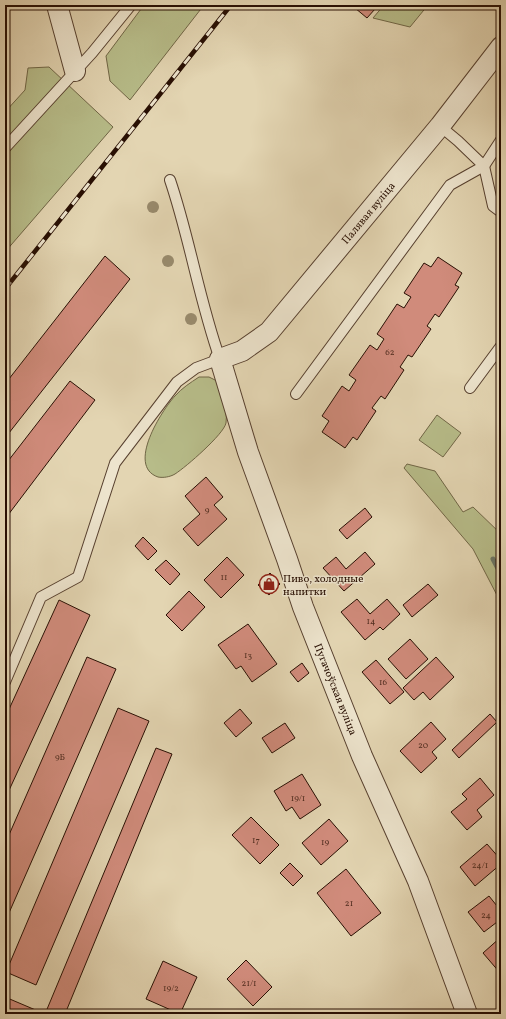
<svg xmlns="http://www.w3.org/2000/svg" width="506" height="1019" viewBox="0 0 506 1019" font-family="Vollkorn,serif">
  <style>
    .green { fill: #b7bc89; stroke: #706646 }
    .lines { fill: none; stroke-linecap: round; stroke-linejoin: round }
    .stream { stroke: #6b7565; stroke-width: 5 }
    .building { fill: #d08b7b; stroke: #280f03 }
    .lane-casing { stroke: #57402f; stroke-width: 12 }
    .street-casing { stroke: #57402f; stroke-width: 22 }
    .lane { stroke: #ede4cd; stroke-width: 10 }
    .street { stroke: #ede4cd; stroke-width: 20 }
    .rail-casing { stroke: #280f03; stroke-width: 4.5 }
    .rail { stroke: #ede4cd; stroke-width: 3; stroke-dasharray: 9; stroke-linecap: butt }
    .tree { fill: #988a6c }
    .labels { text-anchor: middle; stroke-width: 3; stroke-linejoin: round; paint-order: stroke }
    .number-label { font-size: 9px; fill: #522e21 }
    .street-label { font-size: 11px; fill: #280f03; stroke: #ede4cd }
    .poi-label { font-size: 11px; fill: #280f03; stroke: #ede4cd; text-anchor: start }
  </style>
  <rect width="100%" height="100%" fill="#e3d5b2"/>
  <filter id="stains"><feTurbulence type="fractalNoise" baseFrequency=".005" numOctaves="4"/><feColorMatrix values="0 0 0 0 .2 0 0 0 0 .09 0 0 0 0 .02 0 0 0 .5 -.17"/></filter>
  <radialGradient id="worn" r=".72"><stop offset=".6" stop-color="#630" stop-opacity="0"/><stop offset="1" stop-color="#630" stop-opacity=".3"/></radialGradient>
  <g class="green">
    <polygon points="144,5 204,5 130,100 110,81 106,56"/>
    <polygon points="384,5 428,5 410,27 373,18"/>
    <polygon points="49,67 113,127 5,252 5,112 25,90 28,68"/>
    <path d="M199,377H209L217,381C221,395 228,409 226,423C224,434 186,467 175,474C170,477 163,478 158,477C126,466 162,410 175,396C182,388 190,383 199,377Z"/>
    <polygon points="437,415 461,433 443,457 419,440"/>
    <polygon points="407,464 435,471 463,512 473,507 501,534 501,603 473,549 404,468"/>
  </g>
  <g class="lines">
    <polyline class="stream" points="493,559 501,574"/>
  </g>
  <g class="building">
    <polygon points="357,5 370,5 375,9 367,18 355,8"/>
    <polygon points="105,256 130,279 5,438 5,384"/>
    <polygon points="438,257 462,273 455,285 459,287 439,317 435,314 427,326 431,329 412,357 408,355 400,367 404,370 385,399 381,396 372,408 376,411 357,440 353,437 345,448 322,432 329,421 322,416 342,386 349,391 356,380 349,375 370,345 377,350 384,339 377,334 397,304 404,308 411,297 404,293 424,263 431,267"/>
    <polygon points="70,381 95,400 5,519 5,465"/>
    <polygon points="206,477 223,497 214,505 227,519 198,546 183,529 200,514 185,496"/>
    <polygon points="365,508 372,517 347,539 339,530"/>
    <polygon points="143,537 157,551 148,560 135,546"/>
    <polygon points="365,552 375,564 344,591 323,568 336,557 346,569"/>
    <polygon points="227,557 244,575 221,598 204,580"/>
    <polygon points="166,560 180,574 170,585 155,570"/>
    <polygon points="270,573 280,584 269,595 258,585"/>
    <polygon points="428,584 438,595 412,617 403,605"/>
    <polygon points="189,591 205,607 182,631 166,615"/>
    <polygon points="357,599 370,614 387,599 400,614 383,630 380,627 365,640 341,612"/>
    <polygon points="59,600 90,615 5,799 5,718"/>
    <polygon points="248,624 277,664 252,682 241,666 236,669 218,645"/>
    <polygon points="410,639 428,659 406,679 388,659"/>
    <polygon points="87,657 116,669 5,922 5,844"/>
    <polygon points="436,657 454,677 430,700 423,692 414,700 403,688"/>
    <polygon points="376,660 404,692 390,704 362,672"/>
    <polygon points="302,663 309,673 298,682 290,672"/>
    <polygon points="118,708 149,721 36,985 6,972"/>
    <polygon points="240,709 252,723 236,737 224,723"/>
    <polygon points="490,714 497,722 459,758 452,750"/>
    <polygon points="431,722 446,739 432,752 437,758 421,773 400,751"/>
    <polygon points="285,723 295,738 272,753 262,738"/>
    <polygon points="156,748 172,754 65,1014 8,1014 5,1013 5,997 45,1014"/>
    <polygon points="302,774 321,805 300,819 292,807 286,811 274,791"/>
    <polygon points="480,778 494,795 477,810 482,817 467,830 451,812 467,799 462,794"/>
    <polygon points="251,817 279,845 260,864 232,835"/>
    <polygon points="329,819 348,841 321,865 302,843"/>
    <polygon points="487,844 501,860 501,864 475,886 460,867"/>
    <polygon points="290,863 303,876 293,886 280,873"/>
    <polygon points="346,869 381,913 351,936 317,893"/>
    <polygon points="489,896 501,911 501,919 484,932 468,912"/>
    <polygon points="501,937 501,974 483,953"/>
    <polygon points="246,960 272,987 253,1006 227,979"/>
    <polygon points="163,961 197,977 180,1014 146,999"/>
  </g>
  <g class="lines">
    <defs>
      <g id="lane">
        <polyline points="440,126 458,141 484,166 493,206 501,212"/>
        <polyline points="5,148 92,53 131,5"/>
        <polyline points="470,388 501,346"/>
        <polyline points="296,394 450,185 484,166 501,140"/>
        <path d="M5,682L41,597L78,577L115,463L177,382L196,368L220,359C199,300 190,239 170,180"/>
      </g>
      <g id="street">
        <polyline points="57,5 75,71"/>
        <path id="s1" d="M467,1014L418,881L362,756L303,607L287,559L248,452L220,359L242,351L269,332L440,126L501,47"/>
      </g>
    </defs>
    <use href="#lane" class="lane-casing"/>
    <use href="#street" class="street-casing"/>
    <use href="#lane" class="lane"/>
    <use href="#street" class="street"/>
    <defs>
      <polyline id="rail" points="5,289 231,5"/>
    </defs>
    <use href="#rail" class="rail-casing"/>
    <use href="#rail" class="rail"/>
  </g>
  <g class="tree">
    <circle cx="153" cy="207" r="6"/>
    <circle cx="168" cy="261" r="6"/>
    <circle cx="191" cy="319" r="6"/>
  </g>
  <defs>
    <symbol id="shop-ring" viewBox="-11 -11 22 22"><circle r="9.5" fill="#ede4cd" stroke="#8f2418" stroke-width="1.5"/><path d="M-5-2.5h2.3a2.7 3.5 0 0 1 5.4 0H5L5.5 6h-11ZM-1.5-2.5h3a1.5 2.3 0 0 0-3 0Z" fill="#8f2418"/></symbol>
  </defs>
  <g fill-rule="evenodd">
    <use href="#shop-ring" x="258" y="573" width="22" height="22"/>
  </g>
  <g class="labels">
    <g class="number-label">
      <text x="390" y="355">62</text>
      <text x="207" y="513">9</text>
      <text x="224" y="580">11</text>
      <text x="371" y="624">14</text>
      <text x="248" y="658">13</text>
      <text x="383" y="685">16</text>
      <text x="423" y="748">20</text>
      <text x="60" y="760">9Б</text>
      <text x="298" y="801">19/1</text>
      <text x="256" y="843">17</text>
      <text x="325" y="845">19</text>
      <text x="480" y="868">24/1</text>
      <text x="349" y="906">21</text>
      <text x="486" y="918">24</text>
      <text x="249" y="986">21/1</text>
      <text x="171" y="991">19/2</text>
    </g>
    <g class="street-label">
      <text dy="4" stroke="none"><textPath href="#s1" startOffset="912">Палявая вуліца</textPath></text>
      <text transform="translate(336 689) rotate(68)" y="4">Пугачоўская вуліца</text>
    </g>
    <g class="poi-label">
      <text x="283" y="582">Пиво, холодные<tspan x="283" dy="13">напитки</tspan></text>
    </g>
  </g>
  <rect width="506" height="1019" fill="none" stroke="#e3d5b2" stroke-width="20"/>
  <rect x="6" y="6" width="494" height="1007" fill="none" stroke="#280f03" stroke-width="2"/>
  <rect x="10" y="10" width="486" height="999" fill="none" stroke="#280f03"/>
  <rect width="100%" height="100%" filter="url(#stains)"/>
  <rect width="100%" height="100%" fill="url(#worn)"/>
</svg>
